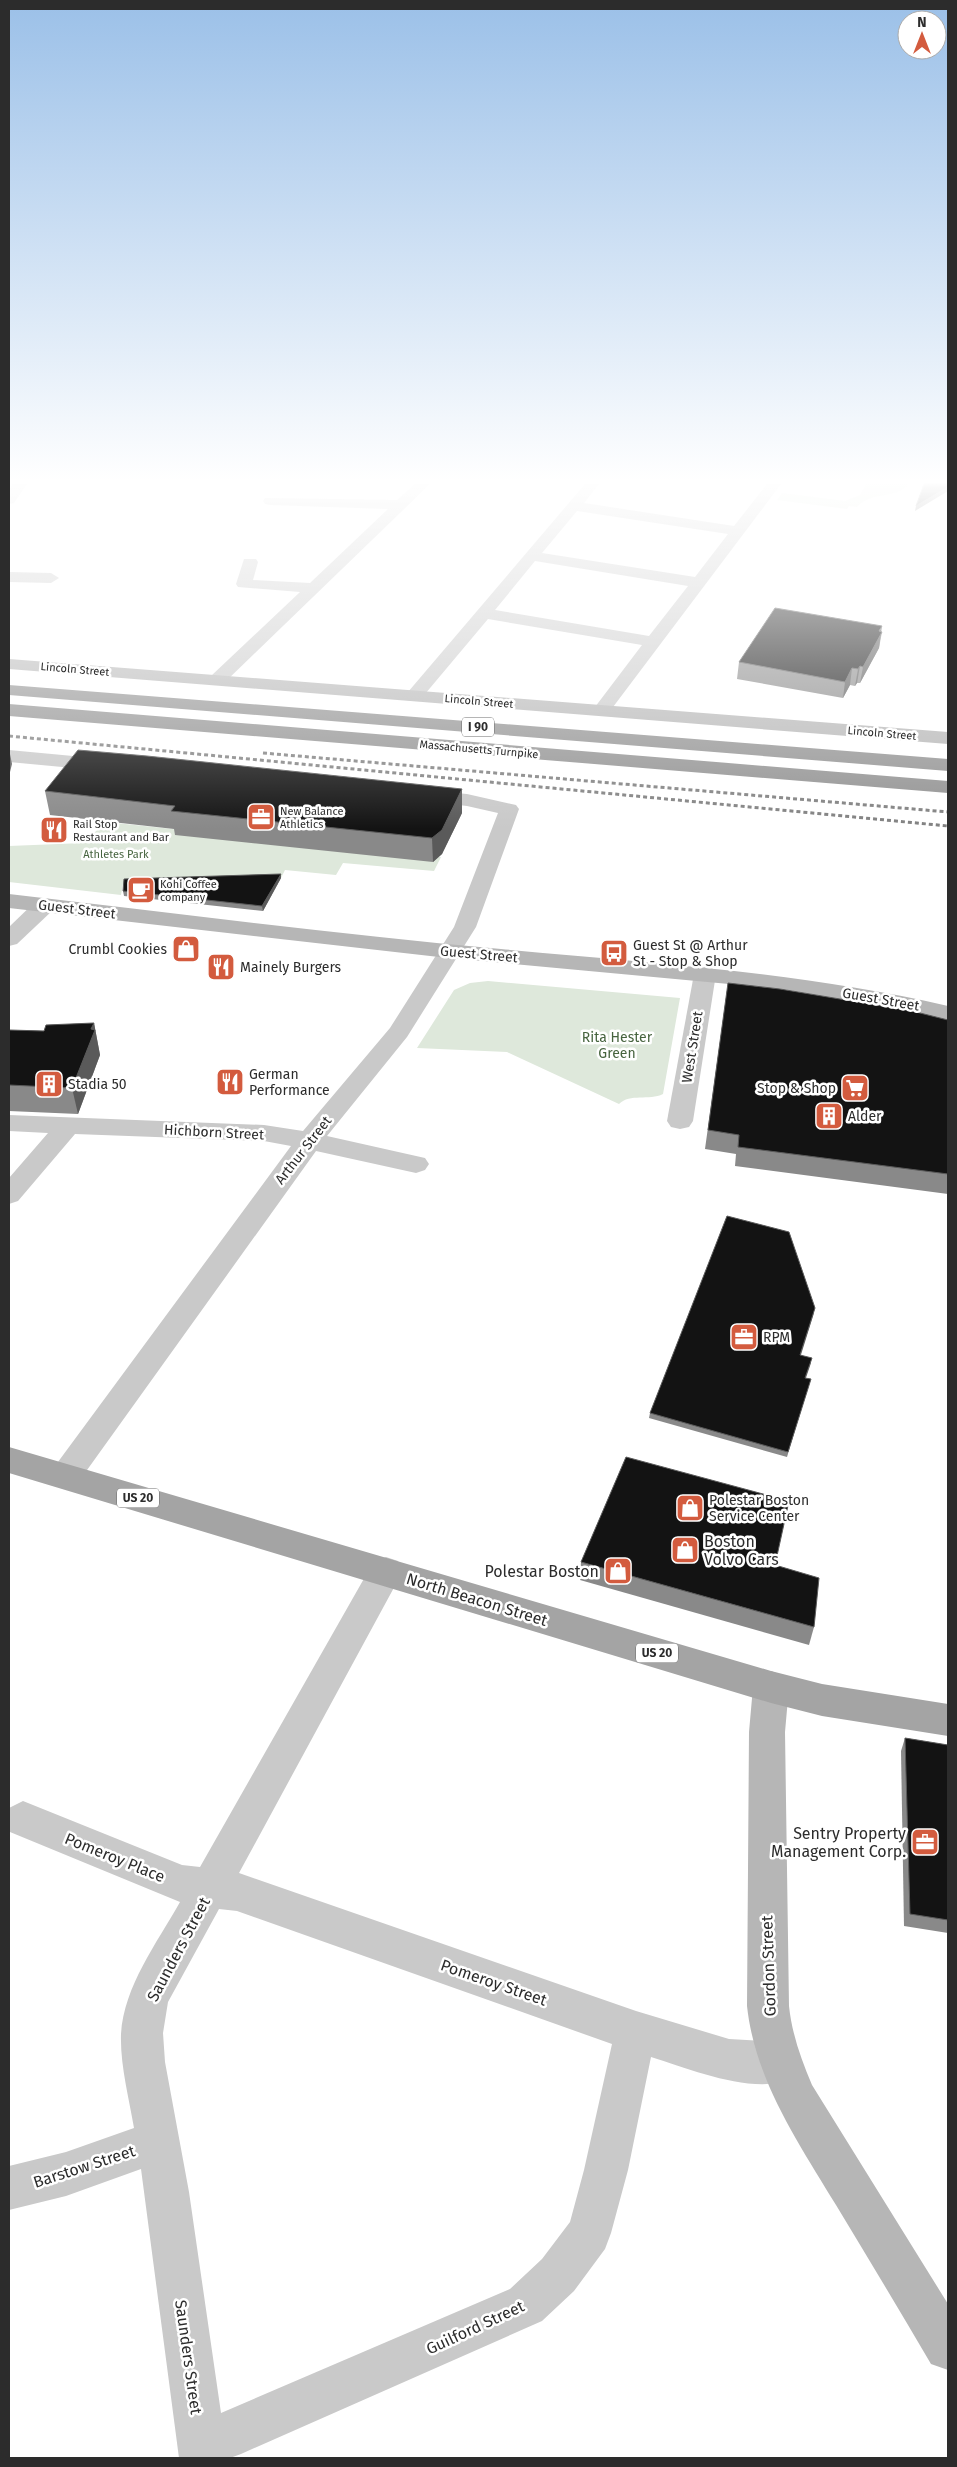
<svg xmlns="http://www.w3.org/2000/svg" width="957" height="2467" viewBox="0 0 957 2467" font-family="'Fira Sans',sans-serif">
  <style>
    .green { fill: #dee8db }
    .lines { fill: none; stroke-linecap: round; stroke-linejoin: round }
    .street { fill: #c9c9c9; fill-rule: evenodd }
    .secondary { fill: #b6b6b6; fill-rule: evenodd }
    .primary { fill: #a4a4a4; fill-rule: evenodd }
    .highway { fill: #939393; fill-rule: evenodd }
    .rail { stroke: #818181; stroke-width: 3; stroke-dasharray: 4 3; stroke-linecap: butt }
    .wall { fill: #898989 }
    .shaded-wall { fill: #5a5a5a }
    .building { fill: #131313; stroke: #5a5a5a }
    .labels { text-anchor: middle; stroke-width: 5; stroke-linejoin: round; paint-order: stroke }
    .far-street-label { font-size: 11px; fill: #2c2c2c; stroke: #fff }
    .far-poi-label { font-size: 11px; fill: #2c2c2c; stroke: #fff; text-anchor: start }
    .far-park-label { font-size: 11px; fill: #46633e; stroke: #fff }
    .shield { fill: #fff; stroke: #6b6b6b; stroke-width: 1 }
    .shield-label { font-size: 12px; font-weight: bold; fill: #2c2c2c }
    .street-label { font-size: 14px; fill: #2c2c2c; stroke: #fff }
    .poi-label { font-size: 14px; fill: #2c2c2c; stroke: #fff; text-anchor: start }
    .park-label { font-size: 14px; fill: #46633e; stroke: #fff }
    .near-poi-label { font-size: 16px; fill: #2c2c2c; stroke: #fff; text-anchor: end }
    .near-street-label { font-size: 16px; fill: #2c2c2c; stroke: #fff }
  </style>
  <rect width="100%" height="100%" fill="#fff"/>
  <g class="green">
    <path d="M866,484H908C897,500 872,490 857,507L849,506L847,509L777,500L782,493L845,501L860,495Z"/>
    <polygon points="106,822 439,857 441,857 434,871 343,863 336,875 285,870 281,878 123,884 121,895 9,882 9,846 83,843"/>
    <path d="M488,981L680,998L663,1094C649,1101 630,1093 619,1104L507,1052L417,1048L454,990L470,983Z"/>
  </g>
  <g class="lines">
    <g class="street">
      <polygon points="13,484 27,484 14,503 9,504 9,490"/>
      <polygon points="415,484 430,484 223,684 211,684 208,680 211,676 300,592 238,587 236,584 244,559 256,559 258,562 253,580 310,583 388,509 270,505 265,504 263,501 265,498 397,500"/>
      <path d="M585,484H599L584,503L734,526L767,484H781L607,715H595L592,711L642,645L488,619L420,700H408L405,696L408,692ZM577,511L728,534L695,577L542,553ZM535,561L688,586L649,636L495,610Z"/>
      <polygon points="9,572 51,573 59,578 51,583 9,582"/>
      <polygon points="9,750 105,759 112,761 115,765 112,769 105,771 9,762"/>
      <polygon points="424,790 467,794 516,805 519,809 476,927 407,1037 327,1136 425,1158 429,1164 425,1170 416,1173 316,1151 77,1484 66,1488 55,1484 50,1475 55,1466 291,1146 264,1141 75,1134 18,1201 9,1204 9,1178 48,1133 9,1131 9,1115 264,1125 303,1131 390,1028 454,927 498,813 467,806 417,800 414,796 417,792"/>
      <polygon points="45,898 53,900 56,905 53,910 17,944 9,946 9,927 37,900"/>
      <polygon points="705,967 713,969 716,974 693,1121 689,1127 680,1129 671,1127 667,1121 694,974 697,969"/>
      <path d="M386,1557L398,1561L403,1571L239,1873L636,2011L729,2039L781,2042L796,2048L802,2063L796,2078C753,2096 694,2070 651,2057L628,2170L611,2233L605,2249L574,2291L542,2321L241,2454L230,2458H179L141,2169L66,2196L9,2210V2166L66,2152L134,2128C129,2098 120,2065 121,2034C124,1986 157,1943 180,1902L10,1832L9,1808L23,1801L182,1865L200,1867L374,1561ZM219,1909L237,1911L612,2044L584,2170L570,2222L542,2259L510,2289L221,2413L189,2192L165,2062L163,2033L168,2002Z"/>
    </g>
    <g class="secondary">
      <polygon points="9,659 948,732 948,744 9,669"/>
      <path d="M9,894C173,913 336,934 501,949C651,963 801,972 948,1006V1020L893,1008L782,989L439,957L9,908Z"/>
      <path d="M771,1671L784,1676L789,1687L785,1732L789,2006C792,2034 801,2059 812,2085L948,2304V2370L931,2364C900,2311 868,2258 836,2205C798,2142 755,2080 747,2006L749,1732L753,1687L758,1676Z"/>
    </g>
    <polygon class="primary" points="9,1447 771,1671 822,1684 948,1704 948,1736 822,1716 771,1703 9,1473"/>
    <g class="highway">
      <polygon points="9,685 948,759 948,771 9,695"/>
      <polygon points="9,704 948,781 948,793 9,716"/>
    </g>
    <g class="rail">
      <polyline points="9,736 948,826"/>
      <polyline points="263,753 948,812"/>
    </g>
  </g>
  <g class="wall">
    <polygon points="882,632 879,648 860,683 857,683 855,686 850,685 843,698 737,679 739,662"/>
    <polygon points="462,789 462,813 442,854 433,862 175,835 174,829 50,815 45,791"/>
    <polygon points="281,874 281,878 263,911 124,896 123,891"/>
    <polygon points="728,983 948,1020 948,1194 735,1166 736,1154 705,1149"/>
    <polygon points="94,1023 100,1055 78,1114 9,1111 9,1030 44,1031"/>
    <polygon points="814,1313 801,1355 811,1363 806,1378 809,1384 787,1457 649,1418 650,1413"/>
    <polygon points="581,1562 814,1627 809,1645 580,1580"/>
    <polygon points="905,1738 948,1745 948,1933 904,1926 901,1751"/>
  </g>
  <g class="shaded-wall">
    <polygon points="948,487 948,491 915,511 916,506"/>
    <polygon points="882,626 879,648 860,683 863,667"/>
    <polygon points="860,666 857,683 855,686 858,669"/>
    <polygon points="852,668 850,685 843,698 845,682"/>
    <polygon points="9,749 12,764 9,776"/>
    <polygon points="462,789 462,813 442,854 433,862 432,838"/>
    <polygon points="281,874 281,878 263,911 262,906"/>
    <polygon points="94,1023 100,1055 78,1114 72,1088 91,1029"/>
  </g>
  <g class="building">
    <polygon points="924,484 948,484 948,487 916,506"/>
    <polygon points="775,608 882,626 879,631 882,632 863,667 860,666 858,669 852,668 845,682 739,662"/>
    <polygon points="78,750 147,756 462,789 442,830 432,838 171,811 175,806 45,791"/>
    <polygon points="281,874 262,906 123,891 124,879"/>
    <polygon points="728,983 780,989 912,1011 948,1020 948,1174 738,1147 739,1135 708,1130"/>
    <polygon points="94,1023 91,1029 95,1030 72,1088 9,1085 9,1030 44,1031 46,1025"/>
    <polygon points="727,1216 789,1232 815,1308 800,1355 812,1358 805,1378 811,1379 788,1452 650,1413"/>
    <polygon points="626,1457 789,1501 775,1565 819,1578 814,1627 581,1562"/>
    <polygon points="905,1738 948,1745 948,1920 910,1914"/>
  </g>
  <linearGradient id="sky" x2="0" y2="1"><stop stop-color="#9bc0e8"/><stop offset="0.58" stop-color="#fff"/><stop offset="1" stop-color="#fff" stop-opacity="0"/></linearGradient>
  <rect width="957" height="829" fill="url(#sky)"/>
  <defs>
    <symbol id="office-square" viewBox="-11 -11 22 22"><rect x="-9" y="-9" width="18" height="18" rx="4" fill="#d35b3e" stroke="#fff"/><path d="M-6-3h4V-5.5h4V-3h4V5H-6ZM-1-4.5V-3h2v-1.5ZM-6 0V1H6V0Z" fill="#fff"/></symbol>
    <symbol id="restaurant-square" viewBox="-11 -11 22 22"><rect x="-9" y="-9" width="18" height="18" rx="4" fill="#d35b3e" stroke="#fff"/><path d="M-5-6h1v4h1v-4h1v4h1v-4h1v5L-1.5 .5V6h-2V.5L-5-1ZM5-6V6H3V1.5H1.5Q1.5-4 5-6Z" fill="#fff"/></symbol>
    <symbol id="cafe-square" viewBox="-11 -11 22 22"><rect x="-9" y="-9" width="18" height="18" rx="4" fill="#d35b3e" stroke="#fff"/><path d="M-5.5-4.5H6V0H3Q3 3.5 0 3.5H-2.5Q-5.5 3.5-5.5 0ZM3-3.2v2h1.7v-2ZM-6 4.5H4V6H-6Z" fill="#fff"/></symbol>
    <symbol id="shop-square" viewBox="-11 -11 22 22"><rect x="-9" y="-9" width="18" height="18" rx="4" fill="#d35b3e" stroke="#fff"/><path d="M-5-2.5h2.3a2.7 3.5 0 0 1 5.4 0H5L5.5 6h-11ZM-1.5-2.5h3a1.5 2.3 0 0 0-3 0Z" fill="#fff"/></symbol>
    <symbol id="bus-square" viewBox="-11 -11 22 22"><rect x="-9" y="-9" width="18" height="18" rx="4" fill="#d35b3e" stroke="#fff"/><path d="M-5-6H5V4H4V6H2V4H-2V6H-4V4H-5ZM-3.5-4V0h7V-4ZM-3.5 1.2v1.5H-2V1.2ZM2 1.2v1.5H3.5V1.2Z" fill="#fff"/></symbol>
    <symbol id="building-square" viewBox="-11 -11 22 22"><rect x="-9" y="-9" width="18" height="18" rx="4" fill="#d35b3e" stroke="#fff"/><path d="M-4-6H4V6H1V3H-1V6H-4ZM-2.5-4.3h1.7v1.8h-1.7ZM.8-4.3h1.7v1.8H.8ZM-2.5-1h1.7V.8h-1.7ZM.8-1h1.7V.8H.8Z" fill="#fff"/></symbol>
    <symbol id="supermarket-square" viewBox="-11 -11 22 22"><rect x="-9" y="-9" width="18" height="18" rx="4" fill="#d35b3e" stroke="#fff"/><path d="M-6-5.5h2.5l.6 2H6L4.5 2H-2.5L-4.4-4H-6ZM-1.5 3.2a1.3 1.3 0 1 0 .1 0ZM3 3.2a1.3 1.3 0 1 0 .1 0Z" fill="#fff"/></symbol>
  </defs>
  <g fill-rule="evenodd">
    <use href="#office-square" x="245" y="801" width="32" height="32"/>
    <use href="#restaurant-square" x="38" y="814" width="32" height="32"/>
    <use href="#cafe-square" x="125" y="874" width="32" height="32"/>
    <use href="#shop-square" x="170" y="933" width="32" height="32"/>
    <use href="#bus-square" x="598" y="937" width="32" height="32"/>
    <use href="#restaurant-square" x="205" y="951" width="32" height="32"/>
    <use href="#restaurant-square" x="214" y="1066" width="32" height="32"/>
    <use href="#building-square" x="33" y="1068" width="32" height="32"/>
    <use href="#supermarket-square" x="839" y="1072" width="32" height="32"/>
    <use href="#building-square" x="813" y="1100" width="32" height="32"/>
    <use href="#office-square" x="728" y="1321" width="32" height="32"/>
    <use href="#shop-square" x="674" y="1492" width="32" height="32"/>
    <use href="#shop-square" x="669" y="1534" width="32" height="32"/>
    <use href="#shop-square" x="602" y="1555" width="32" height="32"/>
    <use href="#office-square" x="909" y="1826" width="32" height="32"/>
  </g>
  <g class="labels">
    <g class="far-street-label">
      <text transform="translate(75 669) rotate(5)" y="4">Lincoln Street</text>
      <text transform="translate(479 701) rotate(5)" y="4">Lincoln Street</text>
      <text transform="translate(882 733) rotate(5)" y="4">Lincoln Street</text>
      <text transform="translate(479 749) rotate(5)" y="4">Massachusetts Turnpike</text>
    </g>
    <g class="far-poi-label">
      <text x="280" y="815">New Balance<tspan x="280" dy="13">Athletics</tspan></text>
      <text x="73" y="828">Rail Stop<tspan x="73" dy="13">Restaurant and Bar</tspan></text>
      <text x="160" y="888">Kohi Coffee<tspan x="160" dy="13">company</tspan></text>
    </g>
    <g class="far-park-label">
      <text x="116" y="858">Athletes Park</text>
    </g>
    <g class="shield">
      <rect x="462" y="717.5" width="32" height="19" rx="4"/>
      <rect x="117" y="1488.5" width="42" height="19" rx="4"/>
      <rect x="636" y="1643.5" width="42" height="19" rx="4"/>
    </g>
    <g class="shield-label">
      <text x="478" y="731">I 90</text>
      <text x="138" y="1502">US 20</text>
      <text x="657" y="1657">US 20</text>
    </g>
    <g class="street-label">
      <text transform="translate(77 909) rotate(7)" y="5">Guest Street</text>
      <text transform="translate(479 954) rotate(5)" y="5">Guest Street</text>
      <text transform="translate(881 999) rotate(10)" y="5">Guest Street</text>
      <text transform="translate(692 1047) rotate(-81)" y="5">West Street</text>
      <text transform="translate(214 1132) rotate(3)" y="5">Hichborn Street</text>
      <text transform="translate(303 1150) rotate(-52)" y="5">Arthur Street</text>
    </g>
    <g class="poi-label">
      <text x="633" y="950">Guest St @ Arthur<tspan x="633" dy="16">St - Stop &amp; Shop</tspan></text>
      <text x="167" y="954" text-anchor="end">Crumbl Cookies</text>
      <text x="240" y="972">Mainely Burgers</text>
      <text x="249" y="1079">German<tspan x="249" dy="16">Performance</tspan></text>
      <text x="68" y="1089">Stadia 50</text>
      <text x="836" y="1093" text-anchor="end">Stop &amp; Shop</text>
      <text x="848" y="1121">Alder</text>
      <text x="763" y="1342">RPM</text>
      <text x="709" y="1505">Polestar Boston<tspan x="709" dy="16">Service Center</tspan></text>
    </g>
    <g class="park-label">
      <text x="617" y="1042">Rita Hester<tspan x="617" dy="16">Green</tspan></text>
    </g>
    <g class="near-poi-label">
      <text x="704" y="1547" text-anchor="start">Boston<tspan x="704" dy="18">Volvo Cars</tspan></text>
      <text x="599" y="1577">Polestar Boston</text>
      <text x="906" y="1839">Sentry Property<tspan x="906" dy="18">Management Corp.</tspan></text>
    </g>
    <g class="near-street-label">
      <text transform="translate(477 1599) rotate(17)" y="6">North Beacon Street</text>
      <text transform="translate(115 1857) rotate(22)" y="6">Pomeroy Place</text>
      <text transform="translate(178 1949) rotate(-62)" y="6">Saunders Street</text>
      <text transform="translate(768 1966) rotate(-92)" y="6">Gordon Street</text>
      <text transform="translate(494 1982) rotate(19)" y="6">Pomeroy Street</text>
      <text transform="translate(84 2166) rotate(-18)" y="6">Barstow Street</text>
      <text transform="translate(475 2327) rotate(-25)" y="6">Guilford Street</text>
      <text transform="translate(189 2357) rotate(82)" y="6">Saunders Street</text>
    </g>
  </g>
  <rect width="957" height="2467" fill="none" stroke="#2c2c2c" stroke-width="20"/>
  <g transform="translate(922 35)"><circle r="24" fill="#ffffff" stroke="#ababab"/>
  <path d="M0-4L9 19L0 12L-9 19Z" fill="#d35b3e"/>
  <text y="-8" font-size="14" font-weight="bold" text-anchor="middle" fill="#2c2c2c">N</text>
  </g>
</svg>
